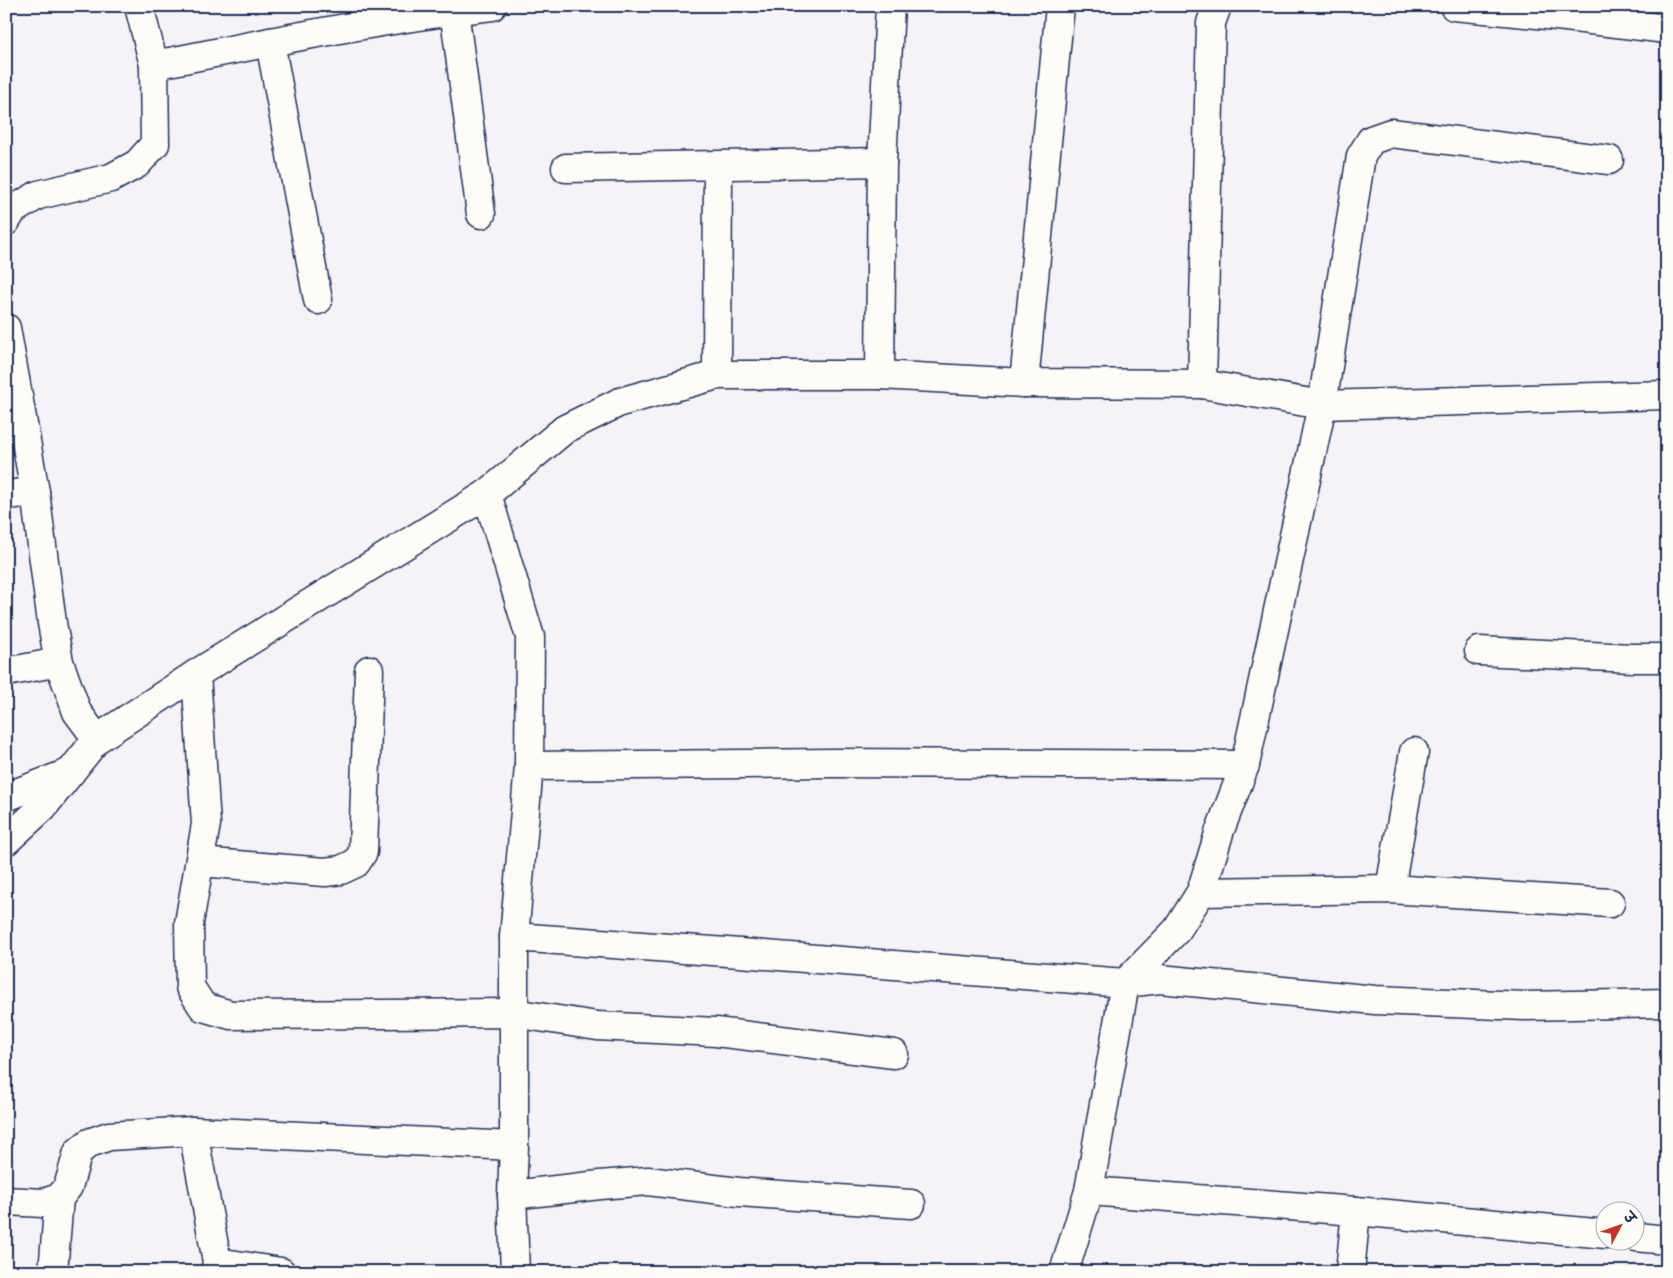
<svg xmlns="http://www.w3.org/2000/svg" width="1673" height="1278" viewBox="0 0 1673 1278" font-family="'Playpen Sans','Playpen Sans Deva',sans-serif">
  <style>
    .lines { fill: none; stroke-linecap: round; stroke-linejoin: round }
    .minor-casing { stroke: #1b2f5e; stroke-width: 31 }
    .minor { stroke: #fdfcf7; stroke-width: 28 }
  </style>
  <rect width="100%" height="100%" fill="#f5f3f7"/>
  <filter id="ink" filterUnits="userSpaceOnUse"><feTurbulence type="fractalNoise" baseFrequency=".02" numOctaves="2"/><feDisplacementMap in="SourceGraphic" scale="10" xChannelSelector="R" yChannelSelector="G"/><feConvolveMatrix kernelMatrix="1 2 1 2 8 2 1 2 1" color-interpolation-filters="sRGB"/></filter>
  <g filter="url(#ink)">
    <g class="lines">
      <defs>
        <g id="minor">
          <polyline points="1454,6 1557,16 1667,29"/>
          <polyline points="454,10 481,214"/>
          <polyline points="270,42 318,300"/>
          <path d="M154,65C266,43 379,19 492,6"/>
          <polyline points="566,168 882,162"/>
          <polyline points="6,221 13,210 38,195 111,178 137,164 155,144 154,65 139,6"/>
          <polyline points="6,328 35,492 52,623 59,662 77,712 97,739"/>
          <polyline points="717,375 718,166"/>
          <polyline points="880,375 882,162 890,6"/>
          <polyline points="1024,383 1060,6"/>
          <polyline points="1202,384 1211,23 1217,6"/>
          <polyline points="6,495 35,492"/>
          <polyline points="1479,651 1633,658 1667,658"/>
          <polyline points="6,672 59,662"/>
          <polyline points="196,674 206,824 189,923 190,987 203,1007 231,1015 513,1013 597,1026 716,1032 894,1054"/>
          <polyline points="529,766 834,763 1245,765"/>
          <polyline points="6,797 71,772"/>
          <polyline points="6,841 43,807 97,739 196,674 487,494 565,429 620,402 717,375 880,375 1024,383 1202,384 1322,405 1667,395"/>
          <polyline points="200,862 325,872 341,870 356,863 363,852 369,670"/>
          <polyline points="1390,889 1414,752"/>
          <polyline points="1201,892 1390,889 1610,903"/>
          <polyline points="514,937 727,952 1125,983 1160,979 1375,1000 1525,1006 1667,1003"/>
          <polyline points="193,1131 217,1262 215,1272"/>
          <polyline points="514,1146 512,1195 515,1272"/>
          <polyline points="1089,1191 1356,1211 1606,1234"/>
          <polyline points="512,1195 600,1185 648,1181 739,1192 911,1204"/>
          <polyline points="6,1201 43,1203 59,1198 68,1187 78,1152 89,1143 109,1136 193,1131 514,1146 514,937 529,766 530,637 487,494"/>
          <polyline points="1636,1237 1667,1240"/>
          <polyline points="217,1262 281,1272"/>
          <polyline points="53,1272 59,1198"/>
          <polyline points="1064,1272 1089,1191 1125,983 1177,930 1201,892 1220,830 1245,765 1322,405 1361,156 1371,140 1391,133 1609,160"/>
          <polyline points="1350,1272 1356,1211"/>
        </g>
      </defs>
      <use href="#minor" class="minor-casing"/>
      <use href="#minor" class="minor"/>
    </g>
  </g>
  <rect width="1673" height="1278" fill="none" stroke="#fdfcf7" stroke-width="25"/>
  <rect x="12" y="12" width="1648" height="1253" fill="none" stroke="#1b2f5e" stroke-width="2" filter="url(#ink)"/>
  <g transform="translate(1620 1226) rotate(49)"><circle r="24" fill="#fdfcf7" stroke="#a3aaba"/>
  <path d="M0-4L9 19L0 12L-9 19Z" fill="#c8321e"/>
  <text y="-8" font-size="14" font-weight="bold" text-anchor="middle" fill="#1b2f5e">उ</text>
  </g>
</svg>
